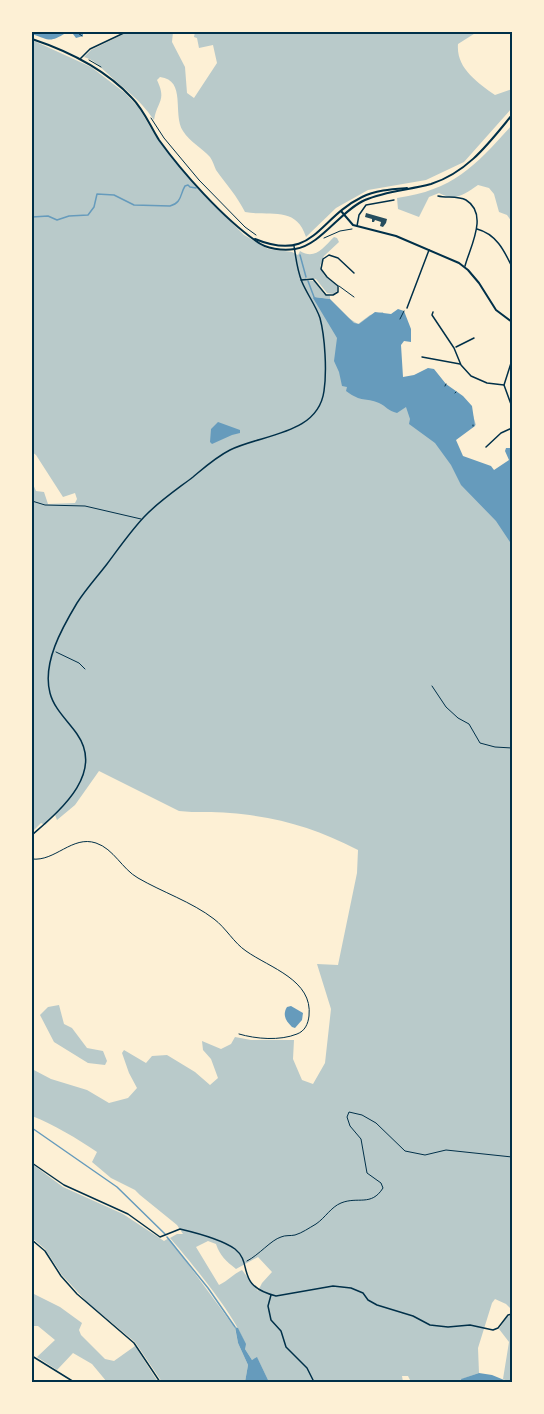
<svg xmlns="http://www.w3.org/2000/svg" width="544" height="1414" viewBox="0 0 544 1414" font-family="'PT Sans Narrow',sans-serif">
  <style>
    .green { fill: #b9caca; fill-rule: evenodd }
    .water { fill: #669bbc }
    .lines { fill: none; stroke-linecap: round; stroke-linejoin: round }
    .stream { stroke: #669bbc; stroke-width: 1.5 }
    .building { fill: #264d5e }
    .path { stroke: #003049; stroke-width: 1 }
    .service { stroke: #003049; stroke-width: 1 }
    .minor { stroke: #003049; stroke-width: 1.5 }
    .tertiary { stroke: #003049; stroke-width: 1.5 }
    .secondary { stroke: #003049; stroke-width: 2 }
    .neatline { fill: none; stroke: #003049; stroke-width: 2 }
  </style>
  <rect width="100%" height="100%" fill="#fdf0d5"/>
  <g class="green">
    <path d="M128,32H173L172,42L185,67L187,93L194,98L217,63L213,45L199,48L197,38L194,37L195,32H477L458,44C456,68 477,82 495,95L512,89V108L464,162L426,180L368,190L336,208L306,237C296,205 270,217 245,212C237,196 226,184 216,170C214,166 213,161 210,157C202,148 190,142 183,131C172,114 187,80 160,77L157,80C167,101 157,101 154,120C138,97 126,91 107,73C99,66 94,60 84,57L91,50Z"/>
    <path d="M32,40L91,67L125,93L139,108L156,137L205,196L244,235L268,249L292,252L298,255L300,251C315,260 323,248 334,237L337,238L339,242L324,256L320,266L324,275L337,286V291L333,294L327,293L316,279L306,278L307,280L314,281L324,294L330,296V299L315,297L358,324L370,315L383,312L398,380L471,409L476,425L462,433L448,438L461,461L504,476L512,463V1310L506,1304L495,1299L492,1303L478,1348L479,1373L462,1379V1382H411L408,1376H402L403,1382H269L257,1358L252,1360L245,1349C248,1330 185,1255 170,1238L177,1234H183L177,1225L140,1195L135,1190L111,1178L92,1162L97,1152C76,1138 55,1125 32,1116V1069L51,1079L87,1090L109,1103L128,1098L137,1088L129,1073L122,1053L124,1050L146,1063L152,1056L167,1055L195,1072L210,1085L218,1078L211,1059L203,1050L202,1041L221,1049L231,1044L235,1037L251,1040H294L293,1059L302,1080L313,1084L325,1063L331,1009L317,964L338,965L357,873L358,850C315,828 279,817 230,813C213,811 196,813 179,811L99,771L75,805L57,820L55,815L45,825L41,823L32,832V482L36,491L44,492L48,504L75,503L77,499L75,493L63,497L36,455L32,452ZM208,1241L216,1244C220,1256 226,1261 236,1269L258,1257L272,1272L262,1283L258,1291L242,1270C233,1274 228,1281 219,1285L196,1247Z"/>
    <path d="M512,125V222L507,215L499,212L494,194L489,188L478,185C465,194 455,202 439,193L429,197L419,217L398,209L397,198C454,190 476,165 512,125Z"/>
    <polygon points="59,1005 64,1024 72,1028 87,1048 103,1051 107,1061 105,1065 88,1063 54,1042 40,1015 48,1007"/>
    <polygon points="32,1164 63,1187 123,1214 164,1241 169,1238 235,1328 238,1343 248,1365 245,1382 162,1382 135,1342 87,1302 62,1275 45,1249 32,1238"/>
    <polygon points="32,1293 60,1307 82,1323 79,1330 81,1335 105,1359 114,1361 135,1346 158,1382 107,1382 92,1364 73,1353 57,1370 37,1357 55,1340 38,1326 32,1326"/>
    <polygon points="512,1315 512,1378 510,1379 509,1382 503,1379 509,1342 499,1329 507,1317"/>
  </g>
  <g class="water">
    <path d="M32,32H83V36L76,38L73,34L66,33C50,42 51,41 32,34Z"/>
    <path d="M314,297L330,299L354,323L359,324L375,312L391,314L398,309L404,311L411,329V342L404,341L401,345L403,377L414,375L428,368L434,369L446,384L463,396L472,406L475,426L456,440L463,456L491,466L494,470L509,460L505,451L506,448H512V545L496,521L461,485L451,465L435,443L409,424L410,419L406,407L397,413C388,411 386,406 379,403C365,397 362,403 346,391L347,387L342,386L339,372L334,361L337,338L313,298Z"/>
    <polygon points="218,422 240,430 240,433 232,435 212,444 210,442 211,429"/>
    <path d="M291,1006L303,1013L302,1020L295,1028L292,1027C286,1021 282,1015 287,1007Z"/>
    <polygon points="235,1327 238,1328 246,1344 245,1349 252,1360 257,1357 269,1382 245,1382 248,1365 238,1343"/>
    <polygon points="479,1373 492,1375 509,1382 510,1379 512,1378 512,1382 462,1382 461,1379"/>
  </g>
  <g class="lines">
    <g class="stream">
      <path d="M32,217L48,216L57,220L69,216L88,215L94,207L97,194L114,195L134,205L170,206C182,203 180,194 185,186L188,185L190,187L196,188"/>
      <polyline points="300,255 306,277"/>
      <polyline points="308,281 314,297"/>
      <polyline points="32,1128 117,1187 165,1234"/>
      <polyline points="167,1237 208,1288 235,1327"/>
    </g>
  </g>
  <polygon class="building" points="366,213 387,219 386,223 383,227 380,226 381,222 375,220 374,222 372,222 372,219 365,217"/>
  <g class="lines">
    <g class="path">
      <polyline points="78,33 82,36"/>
      <polyline points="89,60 101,67"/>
      <polyline points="151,118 164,138 199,180 245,227 256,235"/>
      <polyline points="324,238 340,231 352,229"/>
      <polyline points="400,319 404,311"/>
      <polyline points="445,386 446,384"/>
      <polyline points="455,393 456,392"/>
      <polyline points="473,425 473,426"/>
      <polyline points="432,686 446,707 458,718 469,724 480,743 495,747 512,748"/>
      <path d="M247,1261C259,1255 271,1240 281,1237C285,1235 291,1236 295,1235C302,1233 309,1228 316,1224C325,1218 331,1207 341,1203C358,1196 371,1207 383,1188L381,1183L367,1173L361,1139L350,1126L347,1117L349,1112L362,1115L376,1123L405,1151L425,1155L446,1150L512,1157"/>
    </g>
    <g class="service">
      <polyline points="339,286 354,297"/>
      <polyline points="32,501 45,505 85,506 141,519"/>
      <polyline points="56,652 79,663 85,669"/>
      <path d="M32,859C55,862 72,835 96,843C114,849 122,869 138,878C162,892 192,902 214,919C226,928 234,943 246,951C270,968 313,980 309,1016C308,1024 305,1031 297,1034C280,1041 256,1039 239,1034"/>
    </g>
    <g class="minor">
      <polyline points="80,59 90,49 126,32"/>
      <path d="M438,196C446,198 458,196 466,200C489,214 470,247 465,266"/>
      <polyline points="357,226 359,215 366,205 394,200"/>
      <path d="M477,229C496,234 504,250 512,267"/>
      <polyline points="301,280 313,279 326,295 333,295 338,292 338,286 327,277 321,269 323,259 329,255 338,258 354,273"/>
      <polyline points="407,308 429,250"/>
      <polyline points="433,312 432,315 454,348 461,365 471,376 487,383 504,385"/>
      <polyline points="456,347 474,338"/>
      <polyline points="422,357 460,364"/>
      <polyline points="512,360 504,385 512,407"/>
      <polyline points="486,447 501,433 512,428"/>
      <path d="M32,1163L64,1185L128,1214L160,1237L180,1229C197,1233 221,1239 235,1249C254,1264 234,1285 276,1296L333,1286L351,1288L363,1293L368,1300L377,1305L413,1316L430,1325L448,1327L470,1325L493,1330L498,1328L508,1315L512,1314"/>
      <polyline points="32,1240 45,1251 61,1276 77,1294 134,1343 160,1382"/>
      <polyline points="271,1295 268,1306 271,1320 281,1331 286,1347 307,1368 314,1382"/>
      <polyline points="32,1356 74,1382"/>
    </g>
    <path class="tertiary" d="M32,835C59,811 105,774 77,734C68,721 54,709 50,693C42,663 62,628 77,603C86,589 97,577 107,564C119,548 130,532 144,517C158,502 176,490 193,477C205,467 216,457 230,450C262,434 318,435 324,391C327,371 325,337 320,318C316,306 307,294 302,282C297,270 296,258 294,246"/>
    <g class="secondary">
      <path d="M32,39C68,51 106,70 132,98C144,110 150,126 159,140C182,172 223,218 256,241C266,249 283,251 295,249C321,245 340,211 365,200C385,191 409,190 431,184C468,172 489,143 512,115"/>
      <polyline points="341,211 353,225 396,236 459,263 468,270 479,283 496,310 512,322"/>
      <path d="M255,239C314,263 317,219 362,197C375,190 393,189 407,188"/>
    </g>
  </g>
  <rect width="544" height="1414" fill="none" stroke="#fdf0d5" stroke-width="66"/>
  <rect x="33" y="33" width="478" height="1348" class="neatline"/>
</svg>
